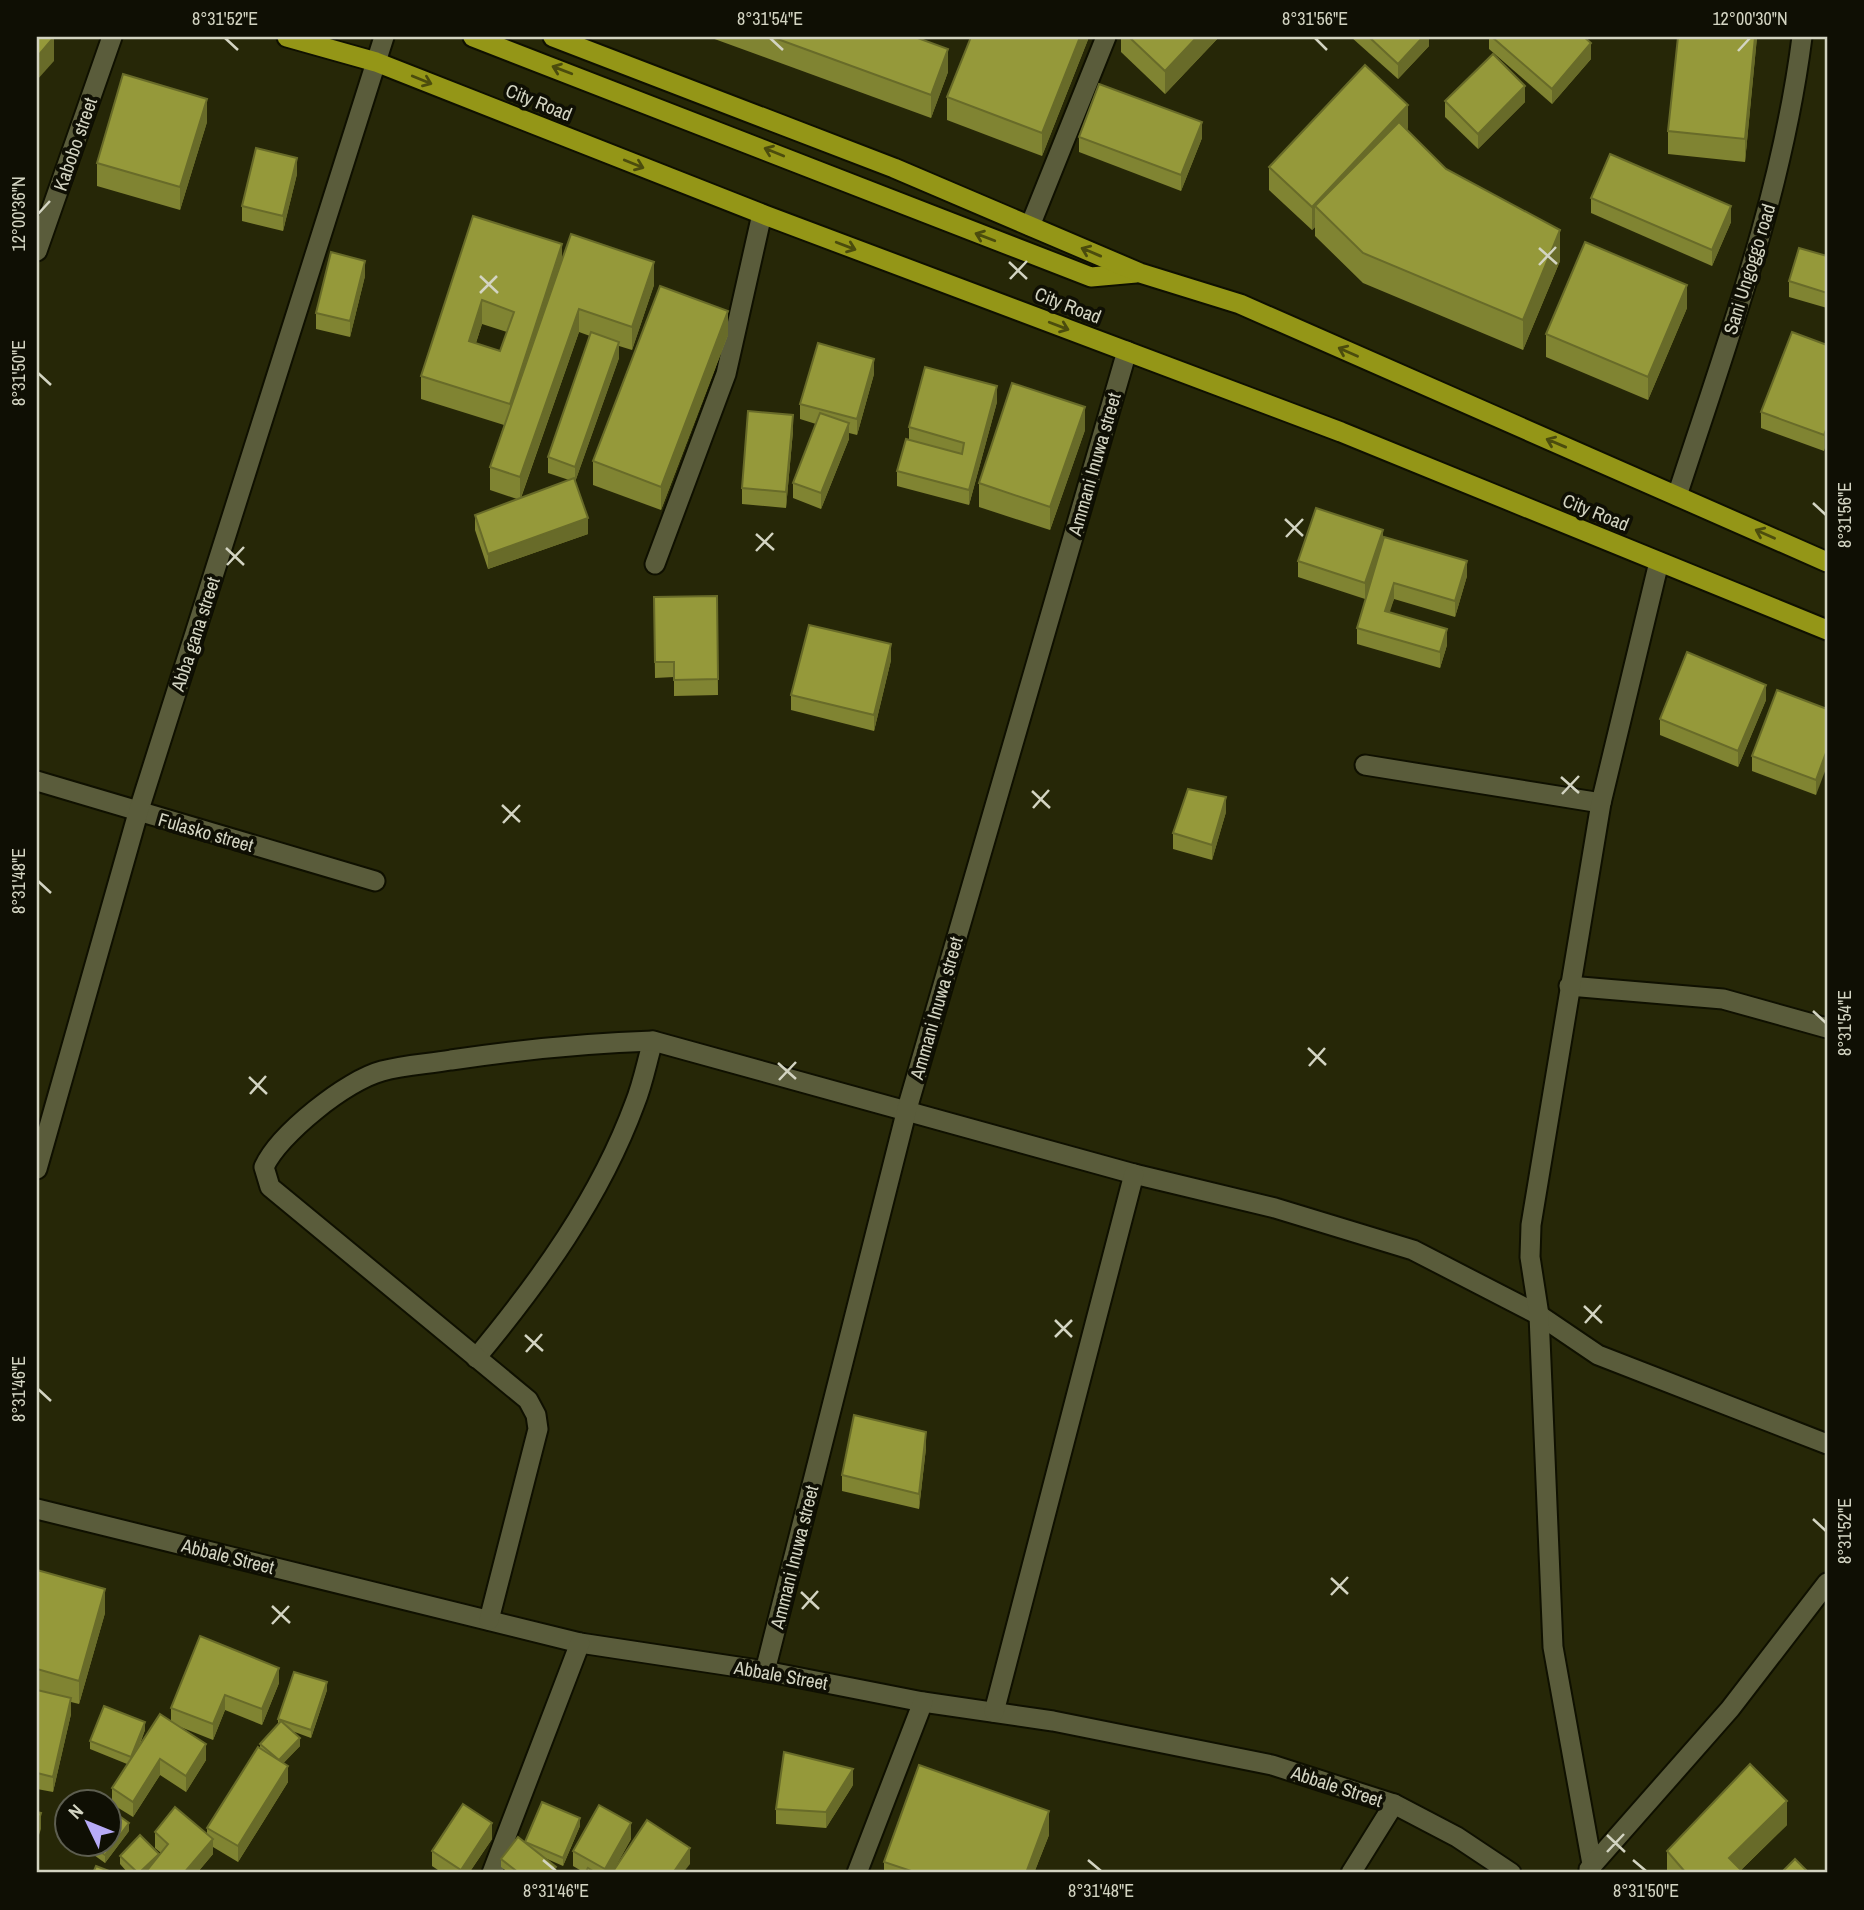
<svg xmlns="http://www.w3.org/2000/svg" width="1864" height="1910" viewBox="0 0 1864 1910" font-family="'Archivo Narrow',sans-serif">
  <style>
    .lines { fill: none; stroke-linecap: round; stroke-linejoin: round }
    .service-casing { stroke: #0f1000; stroke-width: 23 }
    .minor-casing { stroke: #0f1000; stroke-width: 23 }
    .trunk-casing { stroke: #0f1000; stroke-width: 23 }
    .service { stroke: #5a5c3b; stroke-width: 19 }
    .minor { stroke: #5a5c3b; stroke-width: 19 }
    .trunk { stroke: #949617; stroke-width: 19 }
    .wall { fill: #808432; fill-rule: evenodd }
    .shaded-wall { fill: #686b29 }
    .building { fill: #95993a; stroke: #686b29; stroke-width: 2; fill-rule: evenodd }
    .oneway { stroke: #4b4c0d }
    .ticks { fill: none; stroke: #d3d4c2; stroke-width: 2.5 }
    .labels { text-anchor: middle; stroke-width: 7; stroke-linejoin: round; paint-order: stroke }
    .street-label { font-size: 19px; fill: #d3d4c2; stroke: #0f0f04 }
    .neatline { fill: none; stroke: #d3d4c2; stroke-width: 2.5 }
    .ticks-label { font-size: 18px; text-anchor: middle; fill: #d3d4c2 }
  </style>
  <rect width="100%" height="100%" fill="#262707"/>
  <g class="lines">
    <defs>
      <polyline id="service" points="655,564 726,374 762,214"/>
      <g id="minor">
        <polyline points="1030,226 1106,37"/>
        <polyline points="37,251 112,37"/>
        <path d="M1677,496C1726,345 1782,195 1802,37"/>
        <polyline points="1365,765 1601,803"/>
        <polyline points="37,781 375,881"/>
        <polyline points="1569,986 1723,999 1827,1028"/>
        <polyline points="37,1169 138,813 384,37"/>
        <path d="M476,1358C540,1281 600,1198 635,1103C643,1083 647,1061 653,1041"/>
        <polyline points="37,1509 580,1643 765,1671 923,1702 1053,1721 1272,1765 1394,1804 1457,1837 1511,1873"/>
        <path d="M489,1620L538,1429L536,1415L528,1400L270,1187L264,1167C279,1134 347,1080 382,1071C404,1065 428,1064 451,1060C519,1050 585,1043 653,1041L1134,1174L1275,1208L1413,1250L1539,1315L1598,1355L1827,1444"/>
        <polyline points="765,1671 907,1109 1127,351"/>
        <polyline points="994,1712 1134,1174"/>
        <polyline points="1592,1864 1553,1647 1539,1315 1530,1257 1531,1225 1601,803 1659,562"/>
        <polyline points="1589,1869 1730,1709 1827,1583"/>
        <polyline points="492,1873 580,1643"/>
        <polyline points="857,1873 923,1702"/>
        <polyline points="1351,1873 1394,1804"/>
      </g>
      <g id="trunk">
        <polyline points="287,37 376,62 762,214 1341,432 1827,630"/>
        <polyline points="473,37 1091,277 1136,273"/>
        <polyline points="553,37 894,168 1140,273 1240,304 1827,562"/>
      </g>
    </defs>
    <use href="#service" class="service-casing"/>
    <use href="#minor" class="minor-casing"/>
    <use href="#trunk" class="trunk-casing"/>
    <use href="#service" class="service"/>
    <use href="#minor" class="minor"/>
    <use href="#trunk" class="trunk"/>
  </g>
  <g class="wall">
    <polygon points="709,37 915,37 948,72 931,118"/>
    <polygon points="971,37 1089,37 1042,156 947,120 947,97"/>
    <polygon points="1121,37 1219,37 1165,94 1121,52"/>
    <polygon points="1351,37 1429,37 1429,46 1398,79"/>
    <polygon points="1489,37 1584,37 1591,59 1552,104 1489,49"/>
    <polygon points="1678,37 1757,37 1745,162 1668,154 1668,131"/>
    <polygon points="1445,101 1525,102 1478,149 1445,117"/>
    <polygon points="207,122 180,210 97,186 97,163"/>
    <polygon points="1408,128 1407,130 1446,169 1560,261 1523,350 1363,283 1315,236 1315,227 1312,230 1269,190 1269,167"/>
    <polygon points="1079,137 1202,138 1181,191 1079,152"/>
    <polygon points="297,174 283,231 242,221 242,206"/>
    <polygon points="1591,198 1731,222 1712,266 1591,213"/>
    <path d="M473,216L562,259L654,285L632,350L619,346V358L575,482L588,534L488,569L475,530V515L517,499L490,490V467L504,425L421,399V376ZM482,324L507,332L500,351L476,343ZM579,332L590,336L548,457V473L569,480L521,498Z"/>
    <polygon points="1827,256 1827,308 1789,297 1789,281"/>
    <polygon points="365,276 350,337 316,329 316,313"/>
    <polygon points="1687,308 1648,400 1546,357 1546,334"/>
    <polygon points="728,335 661,510 593,485 593,461"/>
    <polygon points="1827,345 1824,451 1761,428 1761,412"/>
    <polygon points="874,374 857,435 849,433 849,439 821,509 793,498 793,483 816,424 800,419 800,404"/>
    <polygon points="997,402 969,505 897,486 897,471 909,440 909,427"/>
    <polygon points="1085,430 1050,530 979,507 979,483"/>
    <polygon points="793,431 786,508 742,504 742,488"/>
    <polygon points="1383,539 1467,576 1455,617 1394,599 1389,612 1447,645 1440,668 1357,644 1357,628 1371,580 1365,599 1298,577 1298,561"/>
    <polygon points="717,596 718,695 674,696 674,677 655,678 654,597"/>
    <polygon points="891,660 874,731 791,710 791,695"/>
    <polygon points="1766,700 1738,767 1660,735 1660,719"/>
    <polygon points="1827,709 1816,795 1752,771 1752,756"/>
    <polygon points="1827,772 1827,801 1825,800 1825,777"/>
    <polygon points="1226,812 1212,860 1173,849 1173,833"/>
    <polygon points="1827,1201 1827,1222 1825,1221 1825,1205"/>
    <polygon points="926,1448 919,1509 842,1491 842,1475"/>
    <polygon points="37,1570 105,1613 79,1704 71,1702 71,1714 53,1792 37,1789"/>
    <polygon points="279,1683 262,1725 225,1710 213,1740 178,1726 206,1760 186,1792 160,1775 133,1817 112,1804 112,1788 127,1764 90,1749 90,1741 145,1730 139,1747 171,1722 171,1708"/>
    <polygon points="327,1690 311,1738 292,1731 300,1746 283,1763 288,1782 238,1862 213,1847 213,1854 197,1873 128,1873 120,1864 120,1856 159,1856 161,1853 155,1848 155,1832 207,1834 207,1828 260,1748 260,1744 278,1725 278,1719"/>
    <polygon points="853,1785 826,1828 776,1824 776,1809"/>
    <polygon points="1787,1825 1741,1870 1744,1873 1667,1873 1667,1851"/>
    <polygon points="580,1826 563,1866 545,1858 556,1873 509,1873 501,1867 501,1859 525,1843"/>
    <polygon points="129,1831 105,1863 87,1850 87,1844 108,1844"/>
    <polygon points="1049,1835 1034,1873 884,1873 884,1862"/>
    <polygon points="492,1839 469,1873 436,1873 441,1872 432,1866 432,1851"/>
    <polygon points="631,1839 612,1873 585,1873 573,1866 573,1851"/>
  </g>
  <g class="shaded-wall">
    <polygon points="54,37 54,61 37,80 37,57"/>
    <polygon points="1080,37 1089,37 1042,156 1042,133"/>
    <polygon points="1197,37 1219,37 1165,94 1165,71"/>
    <polygon points="1423,37 1429,37 1429,46 1398,79 1398,64"/>
    <polygon points="1755,37 1757,37 1745,162 1745,139"/>
    <polygon points="1591,43 1591,59 1552,104 1552,89"/>
    <polygon points="948,49 948,72 931,118 931,95"/>
    <polygon points="1525,86 1525,102 1478,149 1478,134"/>
    <polygon points="207,99 207,122 180,210 180,187"/>
    <polygon points="1408,105 1408,128 1325,216 1315,206 1315,227 1312,230 1312,207"/>
    <polygon points="1202,122 1202,138 1181,191 1181,175"/>
    <polygon points="297,158 297,174 283,231 283,216"/>
    <polygon points="1731,206 1731,222 1712,266 1712,250"/>
    <polygon points="1560,230 1560,261 1523,350 1523,320"/>
    <polygon points="562,244 562,267 510,427 510,404"/>
    <polygon points="365,261 365,276 350,337 350,321"/>
    <polygon points="654,262 654,285 632,350 632,327"/>
    <polygon points="1687,285 1687,308 1648,400 1648,377"/>
    <polygon points="482,300 482,324 469,364 469,341"/>
    <polygon points="579,309 579,332 520,500 520,477"/>
    <polygon points="728,311 728,335 661,510 661,487"/>
    <polygon points="619,342 619,358 575,482 575,467"/>
    <polygon points="874,359 874,374 857,435 857,419"/>
    <polygon points="997,386 997,402 969,505 969,490"/>
    <polygon points="1085,407 1085,430 1050,530 1050,507"/>
    <polygon points="793,415 793,431 786,508 786,492"/>
    <polygon points="849,423 849,439 821,509 821,493"/>
    <polygon points="1827,427 1827,443 1824,451 1824,435"/>
    <polygon points="588,518 588,534 488,569 488,554"/>
    <polygon points="1383,530 1383,545 1365,599 1365,583"/>
    <polygon points="1467,561 1467,576 1455,617 1455,601"/>
    <polygon points="1394,583 1394,599 1385,627 1385,611"/>
    <polygon points="1447,629 1447,645 1440,668 1440,652"/>
    <polygon points="891,644 891,660 874,731 874,715"/>
    <polygon points="1766,685 1766,700 1738,767 1738,751"/>
    <polygon points="1827,750 1827,766 1816,795 1816,780"/>
    <polygon points="1226,797 1226,812 1212,860 1212,845"/>
    <polygon points="926,1432 926,1448 919,1509 919,1494"/>
    <polygon points="105,1589 105,1613 79,1704 79,1681"/>
    <polygon points="279,1668 279,1683 262,1725 262,1709"/>
    <polygon points="327,1682 327,1690 311,1738 311,1730"/>
    <polygon points="225,1695 225,1710 213,1740 213,1724"/>
    <polygon points="71,1698 71,1714 53,1792 53,1777"/>
    <polygon points="145,1722 145,1730 131,1765 131,1757"/>
    <polygon points="300,1738 300,1746 278,1769 278,1761"/>
    <polygon points="206,1744 206,1760 186,1792 186,1776"/>
    <polygon points="160,1759 160,1775 133,1817 133,1802"/>
    <polygon points="288,1766 288,1782 238,1862 238,1846"/>
    <polygon points="853,1769 853,1785 826,1828 826,1812"/>
    <polygon points="1787,1801 1787,1825 1738,1873 1729,1858"/>
    <polygon points="1049,1811 1049,1835 1034,1873 1026,1873"/>
    <polygon points="41,1813 41,1829 37,1841 37,1826"/>
    <polygon points="580,1818 580,1826 563,1866 563,1858"/>
    <polygon points="129,1823 129,1831 105,1863 105,1855"/>
    <polygon points="492,1823 492,1839 469,1873 461,1873 461,1870"/>
    <polygon points="631,1823 631,1839 612,1873 605,1873 605,1869"/>
    <polygon points="213,1839 213,1854 197,1873 184,1873"/>
    <polygon points="690,1848 690,1864 683,1873 673,1873"/>
    <polygon points="159,1854 159,1861 147,1873 139,1873"/>
  </g>
  <g class="building">
    <polygon points="37,37 54,37 37,57"/>
    <polygon points="772,37 915,37 948,49 931,95"/>
    <polygon points="971,37 1080,37 1042,133 947,97"/>
    <polygon points="1129,37 1197,37 1165,71"/>
    <polygon points="1369,37 1423,37 1398,64"/>
    <polygon points="1492,37 1584,37 1591,43 1552,89"/>
    <polygon points="1678,37 1755,37 1745,139 1668,131"/>
    <polygon points="1493,54 1525,86 1478,134 1445,101"/>
    <polygon points="1365,65 1408,105 1312,207 1269,167"/>
    <polygon points="123,74 207,99 180,187 97,163"/>
    <polygon points="1099,84 1202,122 1181,175 1079,137"/>
    <polygon points="1399,122 1446,169 1560,230 1523,320 1363,253 1315,206"/>
    <polygon points="256,148 297,158 283,216 242,206"/>
    <polygon points="1610,154 1731,206 1712,250 1591,198"/>
    <path d="M473,216L562,244L510,404L421,376ZM482,300L514,312L500,351L469,341Z"/>
    <polygon points="571,234 654,262 632,327 579,309 520,477 490,467"/>
    <polygon points="1585,242 1687,285 1648,377 1546,334"/>
    <polygon points="1799,248 1827,256 1827,293 1789,281"/>
    <polygon points="331,252 365,261 350,321 316,313"/>
    <polygon points="660,286 728,311 661,487 593,461"/>
    <polygon points="591,332 619,342 575,467 548,457"/>
    <polygon points="1792,332 1827,345 1827,427 1824,435 1761,412"/>
    <polygon points="818,343 874,359 857,419 800,404"/>
    <polygon points="925,367 997,386 969,490 897,471 906,439 962,454 964,443 909,427"/>
    <polygon points="1012,383 1085,407 1050,507 979,483"/>
    <polygon points="748,411 793,415 786,492 742,488"/>
    <polygon points="820,413 849,423 821,493 793,483"/>
    <polygon points="574,478 588,518 488,554 475,515"/>
    <polygon points="1316,508 1383,530 1365,583 1298,561"/>
    <polygon points="1384,537 1467,561 1455,601 1394,583 1385,611 1447,629 1440,652 1357,628"/>
    <polygon points="717,596 718,679 674,680 674,662 655,662 654,597"/>
    <polygon points="809,625 891,644 874,715 791,695"/>
    <polygon points="1687,652 1766,685 1738,751 1660,719"/>
    <polygon points="1777,690 1827,709 1827,750 1816,780 1752,756"/>
    <polygon points="1188,789 1226,797 1212,845 1173,833"/>
    <polygon points="854,1415 926,1432 919,1494 842,1475"/>
    <polygon points="37,1570 105,1589 79,1681 37,1669"/>
    <polygon points="200,1636 279,1668 262,1709 225,1695 213,1724 171,1708"/>
    <polygon points="294,1672 327,1682 311,1730 278,1719"/>
    <polygon points="37,1690 71,1698 53,1777 37,1773"/>
    <polygon points="104,1706 145,1722 131,1757 90,1741"/>
    <polygon points="160,1714 206,1744 186,1776 160,1759 133,1802 112,1788"/>
    <polygon points="281,1721 300,1738 279,1760 260,1744"/>
    <polygon points="258,1747 288,1766 238,1846 207,1828"/>
    <polygon points="784,1752 853,1769 826,1812 776,1809"/>
    <polygon points="1750,1764 1787,1801 1729,1858 1744,1873 1686,1873 1667,1851"/>
    <polygon points="919,1765 1049,1811 1026,1873 917,1873 884,1862"/>
    <polygon points="542,1802 580,1818 563,1858 525,1842"/>
    <polygon points="463,1804 492,1823 461,1870 432,1851"/>
    <polygon points="599,1805 631,1823 605,1869 573,1851"/>
    <polygon points="175,1807 213,1839 184,1873 145,1873 168,1844 155,1832"/>
    <polygon points="111,1810 129,1823 105,1855 89,1844 108,1844 108,1813"/>
    <polygon points="37,1812 41,1813 37,1826"/>
    <polygon points="647,1820 690,1848 673,1873 612,1873"/>
    <polygon points="140,1835 159,1854 139,1873 138,1873 120,1856"/>
    <polygon points="518,1837 556,1867 551,1873 519,1873 501,1859"/>
    <polygon points="1795,1859 1809,1873 1781,1873"/>
    <polygon points="96,1866 114,1873 93,1873"/>
    <polygon points="588,1868 596,1873 585,1873"/>
  </g>
  <defs><path id="oneway-shaft" d="M-6 0H5M1.5-3L5.5 0L1.5 3" fill="none" stroke-width="1.6" stroke-linecap="round" stroke-linejoin="round" transform="scale(1.75)"/></defs>
  <g class="oneway">
    <use href="#oneway-shaft" transform="translate(562 70) rotate(-159)"/>
    <use href="#oneway-shaft" transform="translate(422 80) rotate(22)"/>
    <use href="#oneway-shaft" transform="translate(774 152) rotate(-158)"/>
    <use href="#oneway-shaft" transform="translate(634 164) rotate(22)"/>
    <use href="#oneway-shaft" transform="translate(985 237) rotate(-159)"/>
    <use href="#oneway-shaft" transform="translate(846 246) rotate(21)"/>
    <use href="#oneway-shaft" transform="translate(1091 252) rotate(-157)"/>
    <use href="#oneway-shaft" transform="translate(1059 326) rotate(21)"/>
    <use href="#oneway-shaft" transform="translate(1348 352) rotate(-156)"/>
    <use href="#oneway-shaft" transform="translate(1556 443) rotate(-157)"/>
    <use href="#oneway-shaft" transform="translate(1765 534) rotate(-156)"/>
  </g>
  <path class="ticks" d="M225,38L238,50M770,38L783,50M1315,38L1327,50M1738,51L1750,38M38,214L50,201M1539,248L1557,264M1009,262L1027,279M1539,265L1556,247M480,276L498,293M1010,279L1027,261M480,293L497,276M38,373L51,385M1813,503L1826,515M1285,519L1303,536M756,534L774,550M1286,537L1303,519M226,548L244,565M756,551L773,533M227,565L244,547M1561,777L1579,793M1032,791L1050,808M1562,794L1579,776M502,805L520,822M1033,808L1049,790M503,823L520,805M38,881L51,893M1813,1011L1826,1023M1308,1048L1326,1065M778,1063L796,1079M1309,1066L1325,1048M249,1077L267,1094M779,1080L796,1062M250,1094L266,1076M1584,1306L1602,1323M1055,1320L1072,1337M1585,1323L1601,1305M525,1335L543,1351M1055,1337L1072,1320M526,1352L542,1334M38,1389L51,1401M1813,1519L1826,1531M1331,1578L1348,1594M801,1592L819,1609M1331,1595L1348,1577M272,1606L290,1623M802,1609L818,1591M272,1624L289,1606M1607,1835L1625,1852M1607,1852L1624,1834M543,1860L556,1871M1088,1860L1101,1871M1633,1860L1646,1871"/>
  <g class="labels">
    <g class="street-label">
      <text transform="translate(539 102) rotate(22)" y="7">City Road</text>
      <text transform="translate(75 144) rotate(-71)" y="7">Kabobo street</text>
      <text transform="translate(1749 269) rotate(-73)" y="7">Sani Ungoggo road</text>
      <text transform="translate(1068 305) rotate(21)" y="7">City Road</text>
      <text transform="translate(1094 464) rotate(-74)" y="7">Ammani Inuwa street</text>
      <text transform="translate(1596 512) rotate(22)" y="7">City Road</text>
      <text transform="translate(195 634) rotate(-72)" y="7">Abba gana street</text>
      <text transform="translate(206 832) rotate(16)" y="7">Fulasko street</text>
      <text transform="translate(936 1008) rotate(-74)" y="7">Ammani Inuwa street</text>
      <text transform="translate(228 1556) rotate(14)" y="7">Abbale Street</text>
      <text transform="translate(794 1557) rotate(-76)" y="7">Ammani Inuwa street</text>
      <text transform="translate(781 1675) rotate(10)" y="7">Abbale Street</text>
      <text transform="translate(1337 1786) rotate(18)" y="7">Abbale Street</text>
    </g>
  </g>
  <rect width="1864" height="1910" fill="none" stroke="#0f0f04" stroke-width="77"/>
  <g transform="translate(88 1823) rotate(313)"><circle r="33" fill="#0f0f04" stroke="#5d5e50" stroke-width="2"/>
  <path d="M0-5L12 26L0 18L-12 26Z" fill="#b7abf7"/>
  <text y="-10" font-size="19" font-weight="bold" text-anchor="middle" fill="#d3d4c2">N</text>
  </g>
  <rect x="38" y="38" width="1788" height="1833" class="neatline"/>
  <g class="ticks-label">
    <text x="225" y="25">8°31'52"E</text>
    <text x="770" y="25">8°31'54"E</text>
    <text x="1315" y="25">8°31'56"E</text>
    <text x="1750" y="25">12°00'30"N</text>
    <text transform="translate(19 214) rotate(-90)" y="6">12°00'36"N</text>
    <text transform="translate(19 373) rotate(-90)" y="6">8°31'50"E</text>
    <text transform="translate(1845 515) rotate(-90)" y="6">8°31'56"E</text>
    <text transform="translate(19 881) rotate(-90)" y="6">8°31'48"E</text>
    <text transform="translate(1845 1023) rotate(-90)" y="6">8°31'54"E</text>
    <text transform="translate(19 1389) rotate(-90)" y="6">8°31'46"E</text>
    <text transform="translate(1845 1531) rotate(-90)" y="6">8°31'52"E</text>
    <text x="556" y="1897">8°31'46"E</text>
    <text x="1101" y="1897">8°31'48"E</text>
    <text x="1646" y="1897">8°31'50"E</text>
  </g>
</svg>
